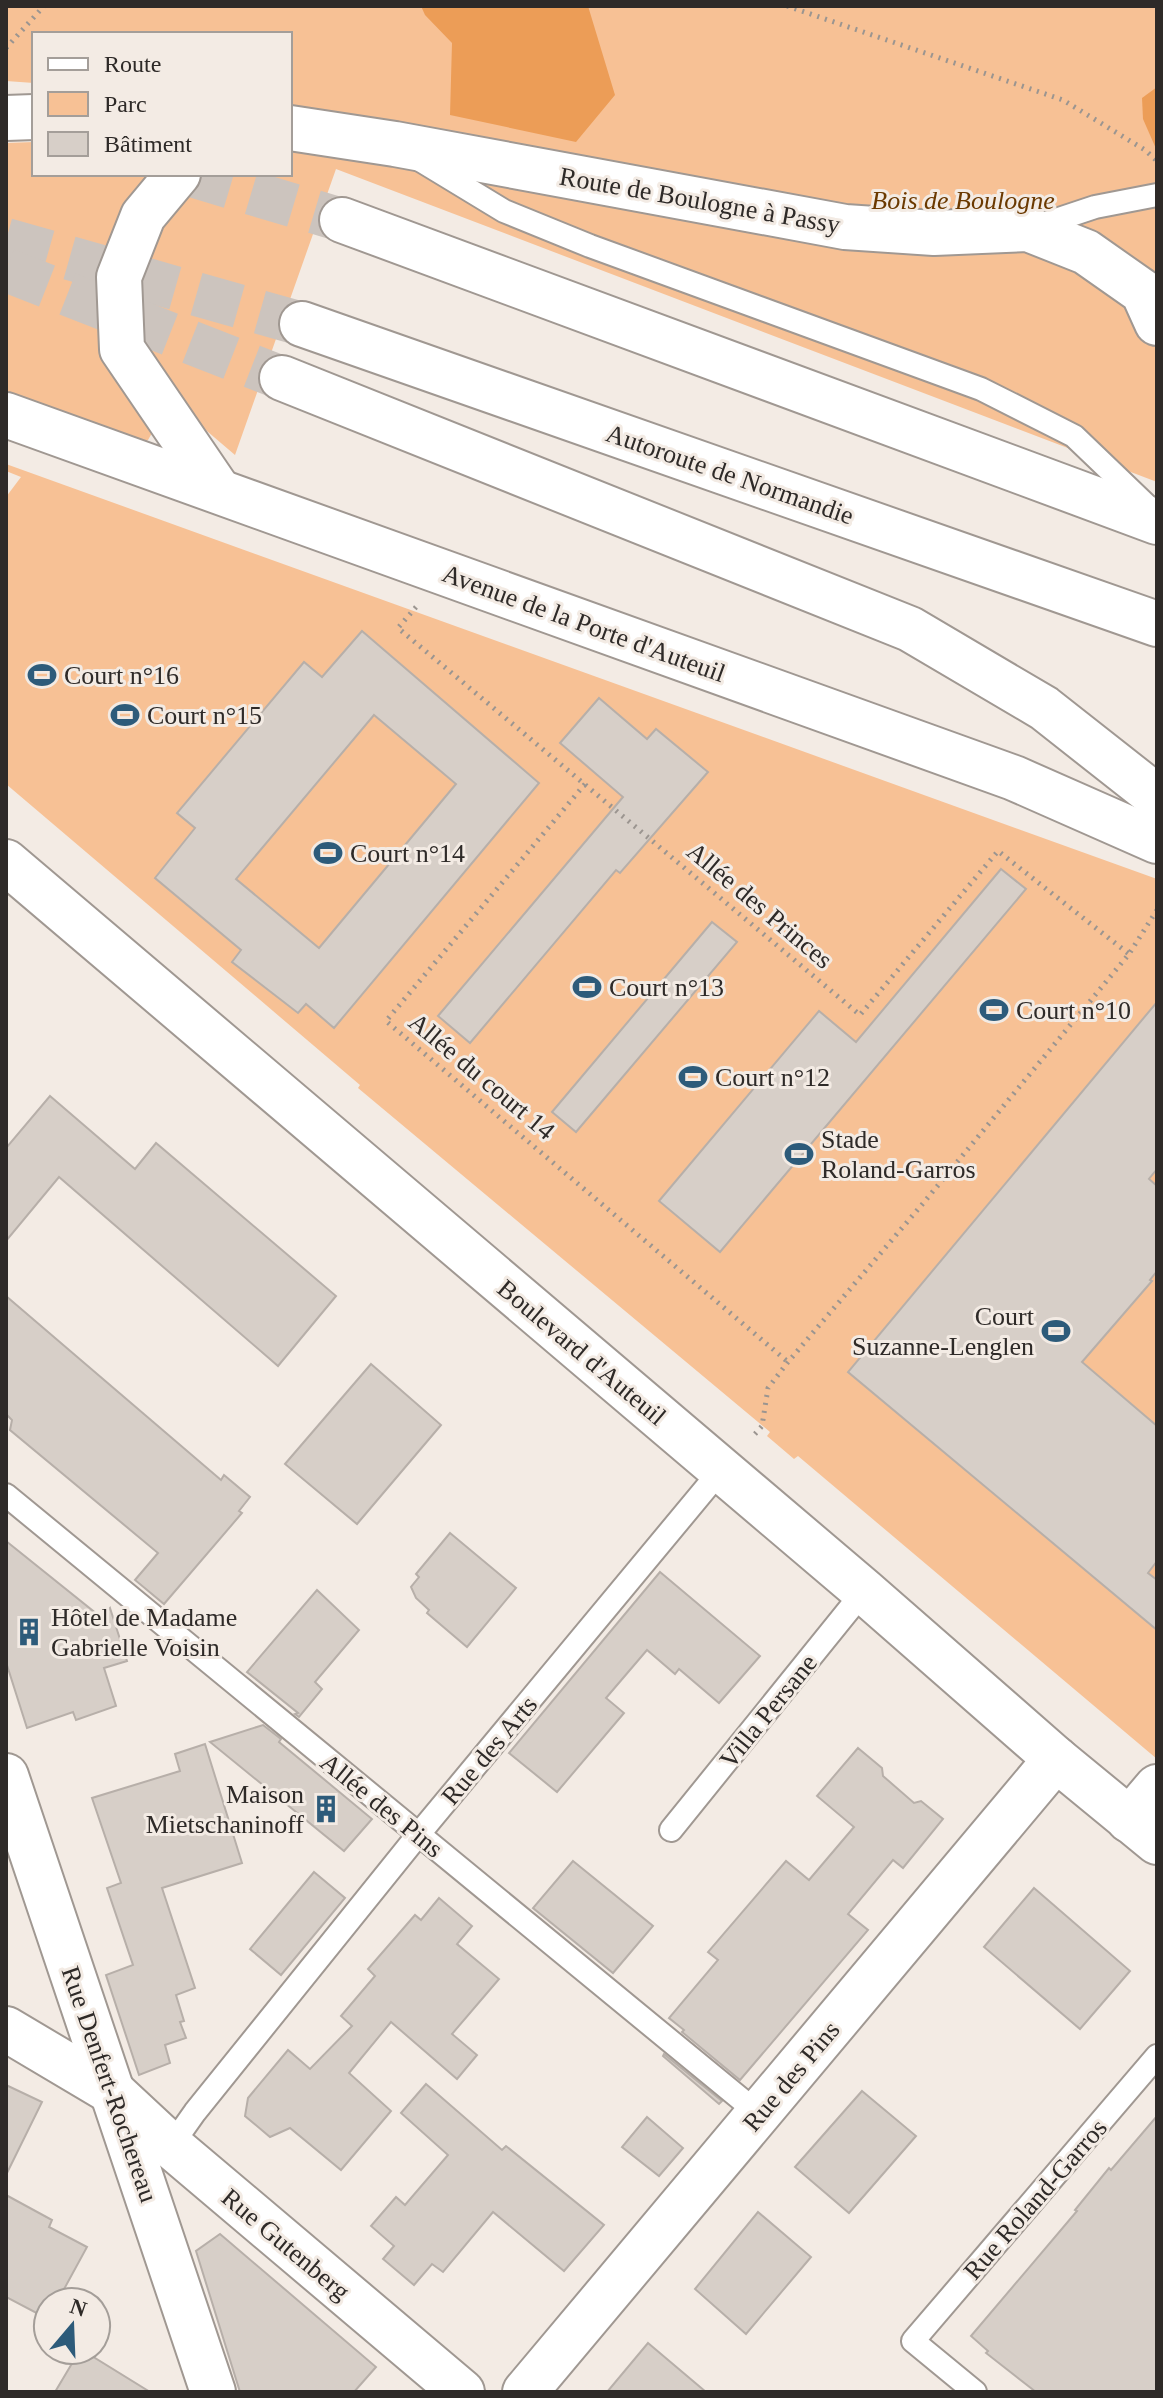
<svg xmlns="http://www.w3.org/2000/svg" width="1163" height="2398" viewBox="0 0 1163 2398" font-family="Georgia,serif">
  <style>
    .green { fill: #f7c195 }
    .forest { fill: #ec9d57 }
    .building { fill: #d7cfc8; stroke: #b7afa9; stroke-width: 2; fill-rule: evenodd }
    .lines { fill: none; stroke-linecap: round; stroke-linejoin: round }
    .highway-tunnel { stroke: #ccc4be; stroke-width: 44; stroke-dasharray: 44 22; stroke-linecap: butt }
    .lane-casing { stroke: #a09892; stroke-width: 26 }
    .street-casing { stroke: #a09892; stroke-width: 48 }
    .secondary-casing { stroke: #a09892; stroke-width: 48 }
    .highway-casing { stroke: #a09892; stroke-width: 48 }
    .path { stroke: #9b9590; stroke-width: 5; stroke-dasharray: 2 6; stroke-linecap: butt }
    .lane { stroke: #fff; stroke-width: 22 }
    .street { stroke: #fff; stroke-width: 44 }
    .secondary { stroke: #fff; stroke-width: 44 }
    .highway { stroke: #fff; stroke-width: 44 }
    .labels { text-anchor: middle; stroke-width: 6; stroke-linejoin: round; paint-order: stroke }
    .street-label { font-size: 26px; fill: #2e2a28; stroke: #f3ebe4 }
    .park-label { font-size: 26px; font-style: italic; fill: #6b3900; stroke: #f3ebe4 }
    .poi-label { font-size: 26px; fill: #2e2a28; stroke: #f3ebe4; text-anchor: start }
  </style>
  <rect width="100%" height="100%" fill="#f3ebe4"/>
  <g class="green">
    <polygon points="6,6 1157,6 1157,482 336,169 235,455 201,426 139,336 136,293 152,235 182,195 210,174 290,174 290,34 34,34 34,83 6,81"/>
    <polygon points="34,142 34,174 154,174 131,201 152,433 148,440 143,443 6,396 6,143"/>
    <polygon points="6,464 1157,879 1157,1759 798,1456 794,1459 767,1436 770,1432 358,1088 360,1085 6,784 6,497 21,477 6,471"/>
  </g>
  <g class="forest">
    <polygon points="421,6 588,6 615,95 576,142 450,115 452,43 425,15"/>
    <polygon points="1157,87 1157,151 1143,119 1142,98"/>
  </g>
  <g class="building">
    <path d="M362,631L539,783L334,1028L306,1004L298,1013L232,962L241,950L155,878L195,828L177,813L304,662L322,677ZM374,715L456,784L319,948L236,879Z"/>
    <polygon points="599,698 647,739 656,729 708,772 620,873 616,870 470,1043 438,1016 623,797 560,743"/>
    <polygon points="1001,869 1026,889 720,1252 659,1201 819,1011 856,1042"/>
    <polygon points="712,922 737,942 576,1132 552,1112"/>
    <polygon points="1157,1002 1157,1169 1149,1179 1157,1186 1157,1271 1150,1280 1152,1281 1082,1362 1157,1426 1157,1561 1148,1573 1157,1580 1157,1630 848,1372"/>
    <polygon points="50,1096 135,1169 156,1143 336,1296 278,1366 59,1177 6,1241 6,1148"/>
    <polygon points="6,1296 221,1480 224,1475 250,1497 239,1511 242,1513 164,1604 135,1580 158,1553 10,1430 12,1420 6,1414"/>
    <polygon points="371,1364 441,1425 357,1524 285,1464"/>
    <polygon points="450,1533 516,1588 467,1647 427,1613 429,1610 416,1598 411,1587 419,1577 416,1574"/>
    <polygon points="6,1541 102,1618 110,1608 127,1661 104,1668 116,1706 76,1720 73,1712 27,1728 6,1662"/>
    <polygon points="660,1572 760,1656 719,1703 679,1669 675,1674 647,1650 606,1698 624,1713 557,1792 509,1753"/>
    <polygon points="317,1590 359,1630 315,1682 322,1689 299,1717 295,1714 298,1713 247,1672"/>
    <polygon points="263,1725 281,1739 279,1742 372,1819 344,1851 210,1742"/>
    <polygon points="205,1744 242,1863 162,1888 195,1988 176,1995 184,2021 180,2022 186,2038 165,2045 170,2063 139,2075 106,1975 133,1965 107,1888 121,1883 92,1798 180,1771 175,1754"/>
    <polygon points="858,1748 882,1768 883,1776 914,1803 921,1801 943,1819 903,1868 893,1860 848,1914 868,1930 740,2080 682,2032 684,2030 669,2018 718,1960 708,1952 786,1861 809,1880 854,1827 817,1796"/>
    <polygon points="573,1861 653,1926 613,1973 533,1908"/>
    <polygon points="314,1872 345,1898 281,1975 250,1949"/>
    <polygon points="1034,1888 1130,1971 1080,2029 984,1947"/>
    <polygon points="439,1898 472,1926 457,1944 499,1979 452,2034 477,2055 457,2079 391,2022 349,2073 391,2111 341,2170 290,2128 270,2137 245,2116 248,2098 288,2050 310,2069 352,2026 341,2016 375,1976 368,1969 415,1915 421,1920"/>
    <polygon points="664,2054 722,2101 719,2104 663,2056"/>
    <polygon points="426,2084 502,2150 506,2146 604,2225 564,2271 493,2212 443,2272 432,2264 414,2285 383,2259 394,2246 371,2226 396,2197 405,2205 448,2155 401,2113"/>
    <polygon points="6,2085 42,2102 6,2175"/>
    <polygon points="862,2091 916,2136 849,2213 795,2167"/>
    <polygon points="1157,2116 1157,2392 1036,2392 986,2353 988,2351 971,2336 1077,2211 1075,2210 1109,2168 1111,2170"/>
    <polygon points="647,2117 683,2148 659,2176 622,2147"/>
    <polygon points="6,2195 52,2220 49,2227 87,2247 57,2302 48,2302 48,2319 6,2297"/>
    <polygon points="758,2212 811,2257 746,2334 695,2289"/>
    <polygon points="220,2234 376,2367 354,2392 240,2392 196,2251"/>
    <polygon points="648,2343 706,2392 607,2392"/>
    <polygon points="80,2350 82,2350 150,2392 55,2392"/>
  </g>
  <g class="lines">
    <g class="highway-tunnel">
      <polyline points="188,174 342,220"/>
      <polyline points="6,240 302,324"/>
      <polyline points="6,270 282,378"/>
    </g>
    <defs>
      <g id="lane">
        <polyline points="420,160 504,211 590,246 981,389 1074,436 1148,507"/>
        <polyline points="1035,227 1095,207 1157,195"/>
        <polyline points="6,1495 759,2114"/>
        <polyline points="671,1830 864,1591"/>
        <polyline points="171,2146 195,2112 418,1835 721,1470"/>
        <polyline points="975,2392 913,2341 1157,2056"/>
      </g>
      <g id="street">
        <polyline points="178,174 143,216 119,277 122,349 218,490"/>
        <polyline points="6,1776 213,2392"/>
        <polyline points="1129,1820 1157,1787"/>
        <polyline points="6,2029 114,2093 171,2146 462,2392"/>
        <polyline points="525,2392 1056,1759"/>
      </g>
      <g id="secondary">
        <polyline points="6,118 34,117"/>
        <polyline points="290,128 395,144 845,227 934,233 1028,229 1086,252 1143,292 1157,323"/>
        <polyline points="6,415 1014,778 1157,841"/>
        <polyline points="6,862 864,1591 1056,1759 1157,1842"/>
      </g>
      <g id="highway">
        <polyline points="342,220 1157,522"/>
        <polyline points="302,324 1157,624"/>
        <polyline points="282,378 910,629 1044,708 1157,797"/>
      </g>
    </defs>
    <use href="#lane" class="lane-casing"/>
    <use href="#street" class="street-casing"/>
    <use href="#secondary" class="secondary-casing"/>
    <use href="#highway" class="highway-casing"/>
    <g class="path">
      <polyline points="787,6 1063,100 1145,150 1157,161"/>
      <polyline points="6,48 44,6"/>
      <polyline points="416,607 398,628 860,1015 998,851 1129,954"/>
      <polyline points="585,784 386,1021 788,1362"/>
      <polyline points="755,1434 762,1426 768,1388 788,1362 925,1201 1129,954 1157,910"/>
    </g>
    <use href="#lane" class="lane"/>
    <use href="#street" class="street"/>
    <use href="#secondary" class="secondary"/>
    <use href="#highway" class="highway"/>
  </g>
  <defs>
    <symbol id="stadium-bare" viewBox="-9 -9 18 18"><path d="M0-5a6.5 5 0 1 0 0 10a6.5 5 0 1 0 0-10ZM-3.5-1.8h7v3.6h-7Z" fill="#2d5b7a" stroke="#f3ebe4" stroke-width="2.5" paint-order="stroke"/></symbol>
    <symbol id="building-bare" viewBox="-9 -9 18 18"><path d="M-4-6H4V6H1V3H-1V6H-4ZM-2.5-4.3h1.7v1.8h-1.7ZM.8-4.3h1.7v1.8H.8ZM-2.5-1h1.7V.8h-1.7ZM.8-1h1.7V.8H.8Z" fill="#2d5b7a" stroke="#f3ebe4" stroke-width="2.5" paint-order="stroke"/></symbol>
  </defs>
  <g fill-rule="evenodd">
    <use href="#stadium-bare" x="22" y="655" width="40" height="40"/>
    <use href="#stadium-bare" x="105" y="695" width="40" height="40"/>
    <use href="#stadium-bare" x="308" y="833" width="40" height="40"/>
    <use href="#stadium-bare" x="567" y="967" width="40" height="40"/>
    <use href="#stadium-bare" x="974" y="990" width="40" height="40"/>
    <use href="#stadium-bare" x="673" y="1057" width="40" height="40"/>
    <use href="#stadium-bare" x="779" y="1134" width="40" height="40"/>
    <use href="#stadium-bare" x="1036" y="1311" width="40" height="40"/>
    <use href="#building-bare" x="9" y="1612" width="40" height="40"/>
    <use href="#building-bare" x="306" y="1789" width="40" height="40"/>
  </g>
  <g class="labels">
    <g class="street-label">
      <text transform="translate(700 200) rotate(10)" y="9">Route de Boulogne à Passy</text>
      <text transform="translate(730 474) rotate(19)" y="9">Autoroute de Normandie</text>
      <text transform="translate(584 623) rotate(20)" y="9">Avenue de la Porte d'Auteuil</text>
      <text transform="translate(760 905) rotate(40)" y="9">Allée des Princes</text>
      <text transform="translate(482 1076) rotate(40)" y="9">Allée du court 14</text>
      <text transform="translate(582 1352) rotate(40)" y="9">Boulevard d'Auteuil</text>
      <text transform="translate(768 1711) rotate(-51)" y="9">Villa Persane</text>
      <text transform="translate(489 1750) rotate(-50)" y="9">Rue des Arts</text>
      <text transform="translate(382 1805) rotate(39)" y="9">Allée des Pins</text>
      <text transform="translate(791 2076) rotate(-50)" y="9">Rue des Pins</text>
      <text transform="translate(110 2084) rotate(71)" y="9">Rue Denfert-Rochereau</text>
      <text transform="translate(1035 2199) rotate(-49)" y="9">Rue Roland-Garros</text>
      <text transform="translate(286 2244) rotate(40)" y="9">Rue Gutenberg</text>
    </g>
    <g class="park-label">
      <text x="963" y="209">Bois de Boulogne</text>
    </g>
    <g class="poi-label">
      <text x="64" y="684">Court n°16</text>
      <text x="147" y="724">Court n°15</text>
      <text x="350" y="862">Court n°14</text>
      <text x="609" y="996">Court n°13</text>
      <text x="1016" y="1019">Court n°10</text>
      <text x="715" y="1086">Court n°12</text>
      <text x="821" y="1148">Stade<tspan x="821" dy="30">Roland-Garros</tspan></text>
      <text x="1034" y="1325" text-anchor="end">Court<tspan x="1034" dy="30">Suzanne-Lenglen</tspan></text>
      <text x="51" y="1626">Hôtel de Madame<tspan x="51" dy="30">Gabrielle Voisin</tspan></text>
      <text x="304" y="1803" text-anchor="end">Maison<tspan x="304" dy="30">Mietschaninoff</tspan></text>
    </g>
  </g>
  <rect width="1163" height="2398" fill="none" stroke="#2e2a28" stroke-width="16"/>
  <rect x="32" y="32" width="260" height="144" fill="#f3ebe4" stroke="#a49e99" stroke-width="2"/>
  <rect x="48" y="58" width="40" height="12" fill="#ffffff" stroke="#a49e99" stroke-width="2"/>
  <text x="104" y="72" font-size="24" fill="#2e2a28">Route</text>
  <rect x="48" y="92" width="40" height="24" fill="#f7c195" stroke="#a49e99" stroke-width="2"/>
  <text x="104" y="112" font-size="24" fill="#2e2a28">Parc</text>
  <rect x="48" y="132" width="40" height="24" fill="#d7cfc8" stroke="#a49e99" stroke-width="2"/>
  <text x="104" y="152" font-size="24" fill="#2e2a28">Bâtiment</text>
  <g transform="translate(72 2326) rotate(19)"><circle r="38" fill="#f3ebe4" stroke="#a49e99" stroke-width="2"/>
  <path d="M0-6L14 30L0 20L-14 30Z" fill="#2d5b7a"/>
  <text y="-12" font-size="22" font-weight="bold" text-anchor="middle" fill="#2e2a28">N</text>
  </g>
</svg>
